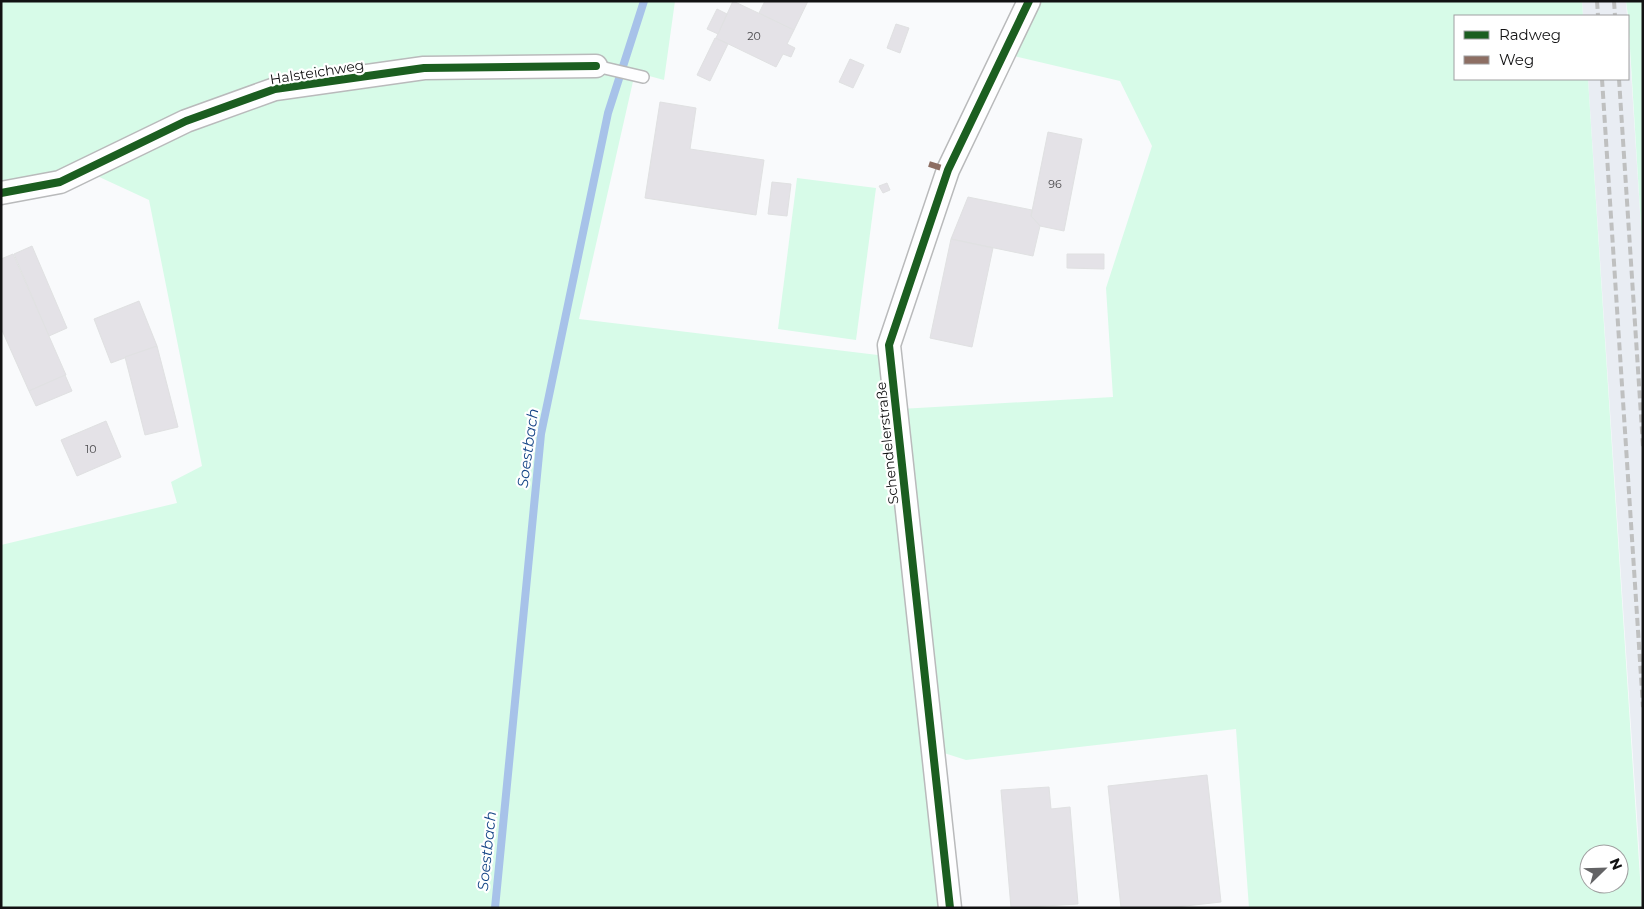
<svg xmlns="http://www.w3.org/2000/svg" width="1644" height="909" viewBox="0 0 1644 909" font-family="Montserrat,sans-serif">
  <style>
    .built { fill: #e9edf3 }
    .green { fill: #d7fbe8; fill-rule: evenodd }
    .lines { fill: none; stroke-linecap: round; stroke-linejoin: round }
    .stream { stroke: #a7c2e9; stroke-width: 8 }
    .building { fill: #e4e2e7; stroke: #e0e1e2 }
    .lane-casing { stroke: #b9babb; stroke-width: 14 }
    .street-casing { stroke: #b9babb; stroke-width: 25 }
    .lane { stroke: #fefeff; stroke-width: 11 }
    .street { stroke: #fefeff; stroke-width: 22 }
    .rail { stroke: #bfc0c0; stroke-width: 4; stroke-dasharray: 8 4; stroke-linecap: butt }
    .quiet { stroke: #8d6e63; stroke-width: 6; stroke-dasharray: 12 6; stroke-linecap: butt }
    .cycleway-casing { stroke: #fff; stroke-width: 11 }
    .cycleway { stroke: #1b5e20; stroke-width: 8 }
    .labels { text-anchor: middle; stroke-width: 4.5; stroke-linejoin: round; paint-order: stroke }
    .number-label { font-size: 11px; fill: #4a494c }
    .street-label { font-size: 14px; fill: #121213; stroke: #fff }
    .water-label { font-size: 15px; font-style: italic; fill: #164687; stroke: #fff }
  </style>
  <rect width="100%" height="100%" fill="#f9fafc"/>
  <g class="built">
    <polygon points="1582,1 1626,1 1627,16 1583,16"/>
    <polygon points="1628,25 1643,259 1643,908 1588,79 1628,79"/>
  </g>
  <g class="green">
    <polygon points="1,1 675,1 664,80 601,63 275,85 59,180 1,191"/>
    <path d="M1039,1H1582L1583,16H1455V79H1588L1642,908H1249L1236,729L966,760L944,753L900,409L1113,397L1106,288L1152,146L1120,81L1010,55ZM1589,854H1619V884H1589Z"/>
    <polygon points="1626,1 1642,1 1643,259 1628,16"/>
    <polygon points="569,69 634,77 579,319 886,356 941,908 1,908 1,545 177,503 171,482 202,466 149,200 95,175 188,126 276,95 425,73"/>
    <polygon points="797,178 876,188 856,340 778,329"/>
  </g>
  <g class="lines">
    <polyline class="stream" points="495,908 541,434 608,113 644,1"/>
  </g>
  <g class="building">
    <polygon points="733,1 794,30 787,44 795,48 791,57 783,54 776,67 716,38"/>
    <polygon points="765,1 808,1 794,30 759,13"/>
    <polygon points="717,9 727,14 718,34 707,29"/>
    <polygon points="896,24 909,28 900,53 887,48"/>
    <polygon points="715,38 728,44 710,81 697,75"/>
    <polygon points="850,59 864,65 853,88 839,82"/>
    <polygon points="660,102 696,108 690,149 764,160 756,215 645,198"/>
    <polygon points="1048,132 1082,139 1064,231 1040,226 1031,216"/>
    <polygon points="772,182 791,184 787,216 768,214"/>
    <polygon points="887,183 890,190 883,193 879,186"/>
    <polygon points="968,197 1032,210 1031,216 1040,226 1033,256 951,239"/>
    <polygon points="951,239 993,248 972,347 930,338"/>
    <polygon points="32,246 67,328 49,336 14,254"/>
    <polygon points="13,254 66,375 29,391 1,328 1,259"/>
    <polygon points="1067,254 1104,254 1104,269 1067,268"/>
    <polygon points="139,301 157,346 111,363 94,319"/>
    <polygon points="157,346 178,427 145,435 125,357"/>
    <polygon points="65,375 72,391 36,406 29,391"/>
    <polygon points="106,421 121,457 77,476 61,440"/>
    <polygon points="1207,775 1221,902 1167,908 1121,908 1108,786"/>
    <polygon points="1049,787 1051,809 1070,807 1078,904 1011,908 1001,790"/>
  </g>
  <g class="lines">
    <defs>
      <polyline id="lane" points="596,66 643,77"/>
      <g id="street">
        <polyline points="1,193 60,182 186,121 275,89 424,68 596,66"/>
        <polyline points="950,908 889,345 948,170 1029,1"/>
      </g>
    </defs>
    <use href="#lane" class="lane-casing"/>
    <use href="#street" class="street-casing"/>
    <use href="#lane" class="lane"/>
    <use href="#street" class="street"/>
    <g class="rail">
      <polyline points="1597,1 1598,16"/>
      <polyline points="1614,1 1615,16"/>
      <polyline points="1602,79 1643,707"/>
      <polyline points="1619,79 1643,446"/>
    </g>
    <polyline class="quiet" points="929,164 948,170"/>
    <defs>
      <g id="cycleway">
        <polyline points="1,193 60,182 186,121 275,89 424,68 596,66"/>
        <polyline points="950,908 889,345 948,170 1029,1"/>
      </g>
    </defs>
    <use href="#cycleway" class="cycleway-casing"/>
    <use href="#cycleway" class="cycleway"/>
  </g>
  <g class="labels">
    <g class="number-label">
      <text x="754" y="40">20</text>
      <text x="1055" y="188">96</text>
      <text x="91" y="453">10</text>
    </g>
    <g class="street-label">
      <text transform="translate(317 72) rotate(-9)" y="5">Halsteichweg</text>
      <text transform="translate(887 443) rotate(-96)" y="5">Schendelerstraße</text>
    </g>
    <g class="water-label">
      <text transform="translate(528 448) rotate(-82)" y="5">Soestbach</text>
      <text transform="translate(487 851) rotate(-84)" y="5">Soestbach</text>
    </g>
  </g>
  <rect width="1644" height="909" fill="none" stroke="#121213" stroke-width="5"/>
  <rect x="1454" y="15" width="175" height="65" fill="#ffffff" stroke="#a0a0a1"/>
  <rect x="1464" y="31" width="25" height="8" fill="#1b5e20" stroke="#a0a0a1"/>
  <text x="1499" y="40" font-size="15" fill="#121213">Radweg</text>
  <rect x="1464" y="56" width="25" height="8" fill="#8d6e63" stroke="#a0a0a1"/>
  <text x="1499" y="65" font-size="15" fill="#121213">Weg</text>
  <g transform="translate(1604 869) rotate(67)"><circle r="24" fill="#ffffff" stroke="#a0a0a1"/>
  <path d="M0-4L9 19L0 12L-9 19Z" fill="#636365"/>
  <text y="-8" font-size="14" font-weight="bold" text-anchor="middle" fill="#121213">N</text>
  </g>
</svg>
